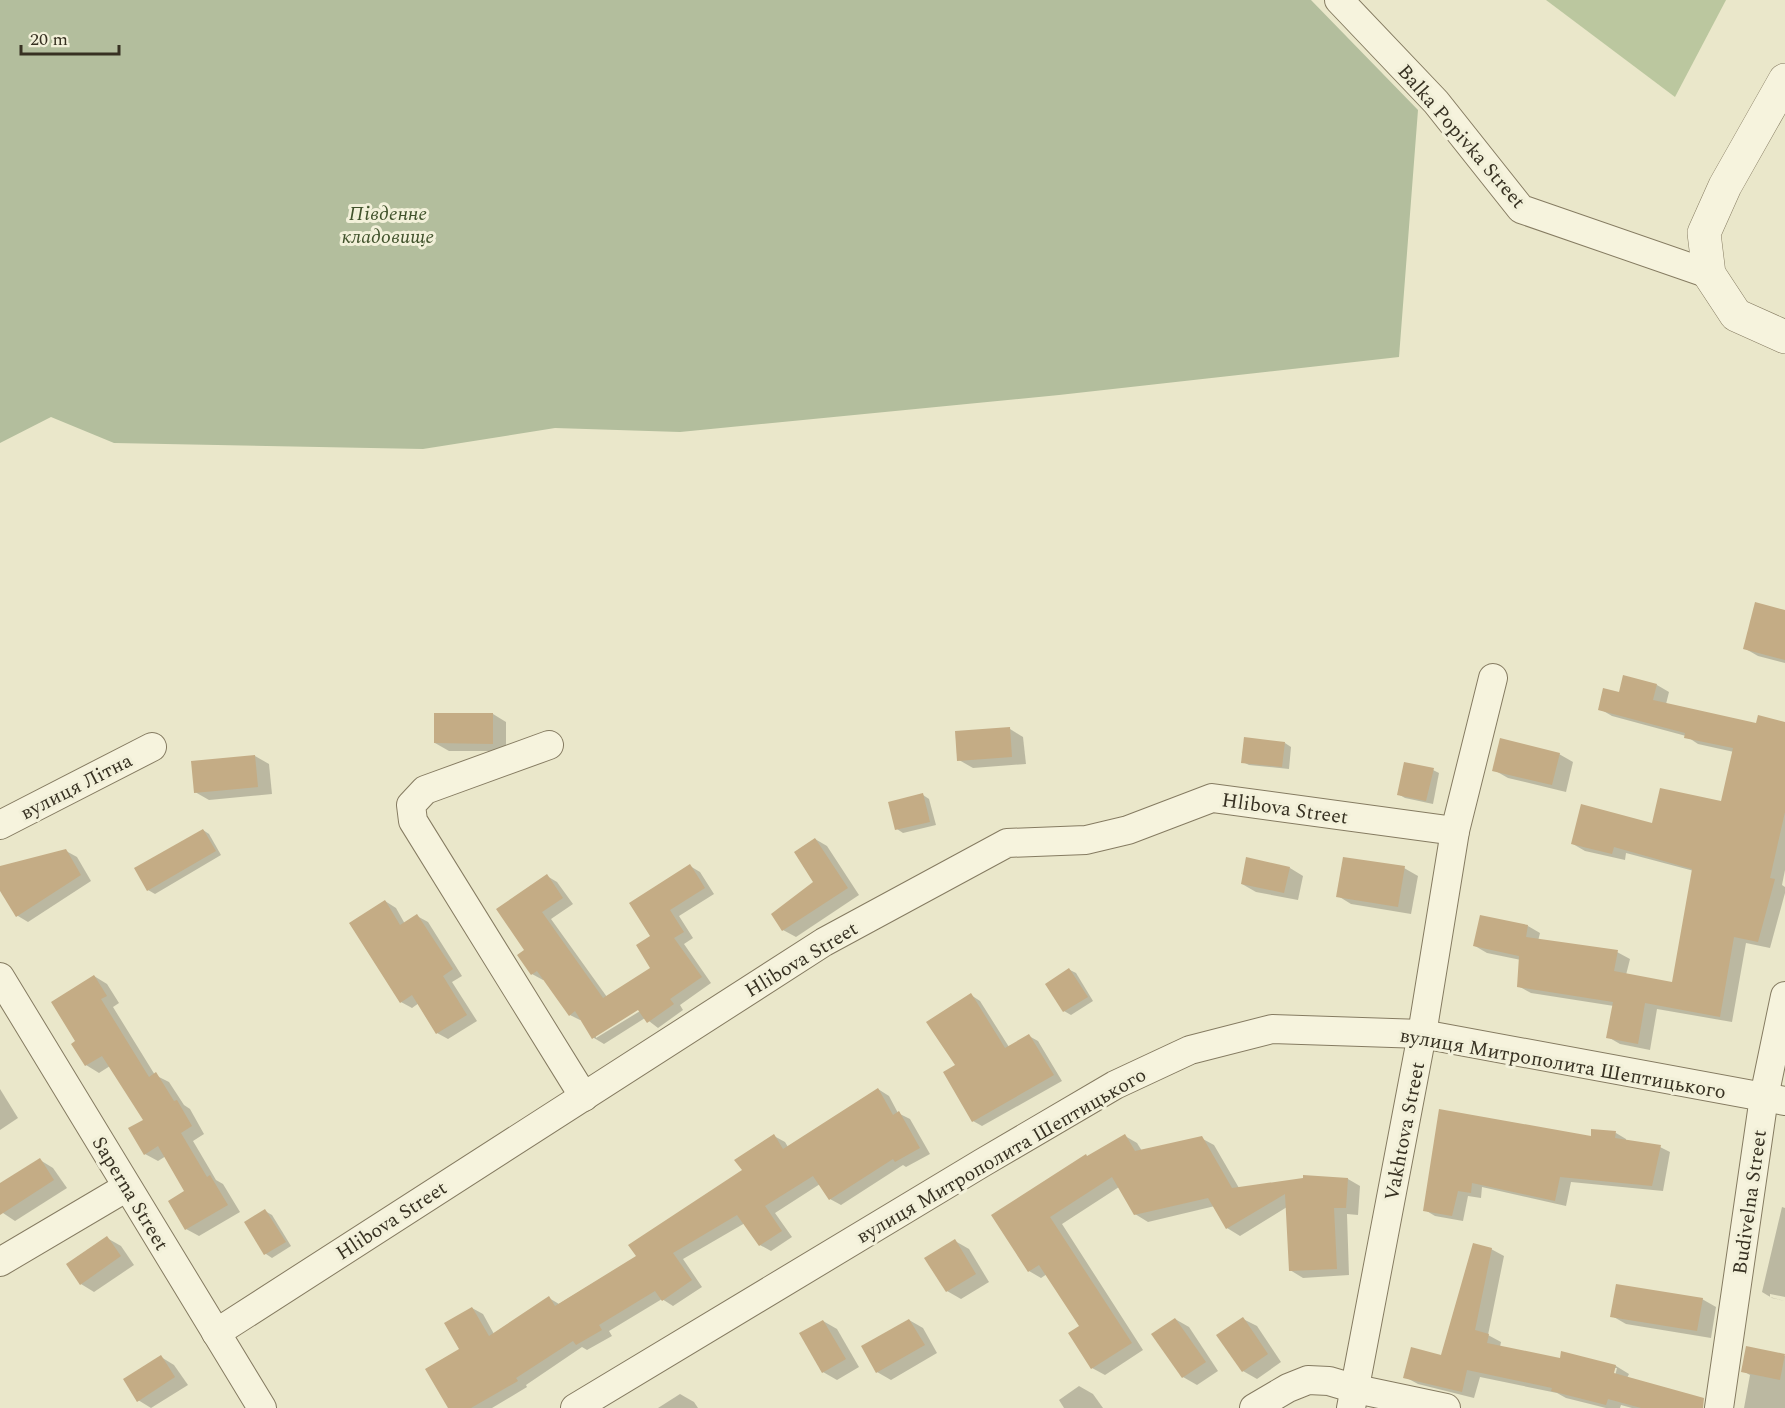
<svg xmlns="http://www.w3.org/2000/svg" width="1785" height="1408" viewBox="0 0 1785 1408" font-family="Spectral,serif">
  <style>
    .green { fill: #bbc79f }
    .cemetery { fill: #b3be9d }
    .shadow { fill: #0003; fill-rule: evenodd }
    .building { fill: #c4ac85 }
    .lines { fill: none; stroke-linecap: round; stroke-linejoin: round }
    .minor-casing { stroke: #857b61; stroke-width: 30 }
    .tertiary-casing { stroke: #857b61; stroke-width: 34 }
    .minor { stroke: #f6f3dd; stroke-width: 28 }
    .tertiary { stroke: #f6f3dd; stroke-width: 33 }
    .labels { text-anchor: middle; stroke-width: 6; stroke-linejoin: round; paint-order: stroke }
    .street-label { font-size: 20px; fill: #373122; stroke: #f2f0d9 }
    .park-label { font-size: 20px; font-style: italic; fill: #40522b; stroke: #f2f0d9 }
  </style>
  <rect width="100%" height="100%" fill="#eae7ca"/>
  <polygon class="green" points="1546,0 1726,0 1675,97"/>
  <polygon class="cemetery" points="0,0 1311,0 1418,110 1399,357 1059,395 680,432 555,428 423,449 114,443 51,417 0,443"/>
  <g class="shadow">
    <polygon points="1785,611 1785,663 1758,656 1744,648"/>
    <polygon points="1657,685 1669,692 1666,704 1758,725 1785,723 1785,870 1782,885 1785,887 1785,893 1770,948 1746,943 1732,1022 1657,1009 1650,1050 1620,1044 1608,1037 1614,1006 1531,993 1518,986 1521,960 1487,953 1475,946 1528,926 1540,933 1538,941 1617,952 1630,959 1626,975 1673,983 1694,871 1626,853 1625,860 1585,851 1573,844 1653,824 1722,803 1734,752 1698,744 1686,736 1612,716 1600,709 1620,694"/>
    <polygon points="493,714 506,722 506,751 449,751 435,743"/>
    <polygon points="1010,729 1023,737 1026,764 973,768 959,760"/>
    <polygon points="1285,743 1291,747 1289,769 1249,765 1243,762"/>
    <polygon points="1559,754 1573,762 1566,792 1508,778 1494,770"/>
    <polygon points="255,756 269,764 272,794 209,800 195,792"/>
    <polygon points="1433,770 1439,773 1433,804 1405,798 1398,794"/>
    <polygon points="923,795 929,799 936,825 903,833 897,829"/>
    <polygon points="203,830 209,834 221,855 155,894 148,890"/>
    <polygon points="815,839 827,846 859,895 796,937 783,930 815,882"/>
    <polygon points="66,851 77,857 91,881 28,922 18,916 0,888 0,868"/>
    <path d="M690,866L700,872L714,894L679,916L693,938L684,944L711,983L680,1005L683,1010L658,1028L645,1018L604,1044L594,1038L582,1019L580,1020L570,1015L545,979L543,980L532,974L526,950L547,876L557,882L573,904L551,919L607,997L652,968V936ZM643,1005L645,1008L596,1038V1035Z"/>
    <polygon points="1290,868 1303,876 1298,900 1256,892 1242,884"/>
    <polygon points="1404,868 1418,876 1411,914 1351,904 1338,896"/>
    <polygon points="385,901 396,908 405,924 417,916 428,922 462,976 452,982 477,1021 448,1039 437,1033 419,1003 412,1008 401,1002"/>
    <polygon points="1070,970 1076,973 1093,1001 1071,1015 1064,1011 1047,984"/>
    <polygon points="94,976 107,984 119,1003 113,1007 155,1075 169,1082 184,1105 190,1109 204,1134 193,1141 216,1180 223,1184 240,1212 199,1236 186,1229 186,1191 166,1156 158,1161 145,1154 145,1120 110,1066 99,1073 86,1065 73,1044 77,1042"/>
    <polygon points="971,995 980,1001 1009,1047 1029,1036 1038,1041 1062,1081 982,1126 973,1121 957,1065"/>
    <polygon points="0,1089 18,1118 0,1130"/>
    <polygon points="878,1089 889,1096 898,1113 910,1119 930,1154 906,1167 903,1165 841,1205 830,1199 820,1184 775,1213 792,1237 771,1251 760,1245 745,1223 683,1259 702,1287 673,1306 662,1299 609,1331 612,1336 587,1350 582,1347 526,1385 527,1387 492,1408 449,1408 461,1350 472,1308 483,1314 494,1334 549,1298 559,1304 638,1256 744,1171 774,1136 785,1142 788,1147"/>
    <polygon points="1441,1111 1592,1138 1616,1133 1626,1139 1626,1141 1660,1147 1670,1152 1663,1191 1571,1182 1566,1206 1482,1187 1481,1198 1468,1196 1463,1221 1435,1216 1425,1210"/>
    <polygon points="1125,1136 1137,1143 1142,1151 1201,1138 1214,1145 1239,1188 1348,1179 1360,1186 1358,1215 1347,1214 1349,1275 1303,1278 1290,1270 1287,1207 1240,1236 1227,1228 1215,1206 1148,1222 1135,1214 1119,1187 1062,1224 1143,1350 1105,1375 1092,1368 1081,1326 1047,1274 1041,1278 1029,1271 993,1215"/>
    <polygon points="40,1160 53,1168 67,1188 15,1221 0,1211 0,1185"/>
    <polygon points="1782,1207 1785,1208 1785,1297 1770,1294 1770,1297 1785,1301 1772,1298 1762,1292"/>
    <polygon points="265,1211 272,1215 291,1246 272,1258 266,1254"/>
    <polygon points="107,1238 121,1246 134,1265 94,1292 81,1284"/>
    <polygon points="955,1241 969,1249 989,1282 961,1299 947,1291"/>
    <path d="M1491,1249L1504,1256L1488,1335L1501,1342L1500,1347L1561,1360L1562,1353L1616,1366L1629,1374L1627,1378L1693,1408H1632L1621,1405L1620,1408H1606L1566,1398L1557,1393L1480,1377L1474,1398L1418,1384L1405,1377L1442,1356ZM1614,1368H1617L1614,1380H1611Z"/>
    <polygon points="1702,1299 1716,1307 1711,1338 1626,1324 1612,1316"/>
    <polygon points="1175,1319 1189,1327 1218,1371 1197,1385 1183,1377"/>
    <polygon points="1243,1319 1257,1326 1281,1362 1257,1379 1243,1371"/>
    <polygon points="909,1320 923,1328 937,1353 891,1380 877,1372"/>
    <polygon points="823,1321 837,1329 859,1367 837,1380 823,1372"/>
    <polygon points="1747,1347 1785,1356 1785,1408 1744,1408 1750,1375 1743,1371"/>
    <polygon points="161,1357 174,1365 188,1385 151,1408 138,1400"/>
    <polygon points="1079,1386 1093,1394 1103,1408 1064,1408 1059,1400"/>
    <polygon points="680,1394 694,1402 698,1408 658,1408"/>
  </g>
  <g class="building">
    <polygon points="1755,602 1785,610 1785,660 1743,649"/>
    <polygon points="1623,675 1657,684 1653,700 1756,723 1758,715 1785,722 1785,812 1770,878 1775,879 1758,942 1734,937 1720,1017 1645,1003 1638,1044 1606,1038 1613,1002 1517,987 1519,956 1473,946 1480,915 1528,925 1526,937 1618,950 1614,971 1672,982 1692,869 1614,847 1612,854 1571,844 1581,804 1652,823 1660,788 1721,801 1733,748 1684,738 1685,733 1598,710 1603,688 1619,692"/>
    <polygon points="434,713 493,713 493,744 434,743"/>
    <polygon points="1010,727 1012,757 957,761 955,731"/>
    <polygon points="1244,737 1285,742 1282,767 1241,763"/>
    <polygon points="1500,738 1560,753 1552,785 1492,771"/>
    <polygon points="255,755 258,787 194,793 191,761"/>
    <polygon points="1404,762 1434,768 1426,801 1397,795"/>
    <polygon points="923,793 930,822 895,830 888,802"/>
    <polygon points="203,829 216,851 147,891 134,868"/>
    <polygon points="815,838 848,888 782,931 771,914 813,882 794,852"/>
    <polygon points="66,849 81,875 16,917 0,891 0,866"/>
    <polygon points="1246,857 1290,867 1284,893 1241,884"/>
    <polygon points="1343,857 1405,866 1398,907 1336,897"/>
    <polygon points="690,864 705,888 670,910 684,932 674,938 702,977 670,999 674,1004 647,1023 638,1010 592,1039 575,1011 569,1016 537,971 531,975 517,955 524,950 496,909 547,874 563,898 542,912 603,998 650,968 636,945 650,936 629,903"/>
    <polygon points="385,900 400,925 417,914 453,969 443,976 467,1015 436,1034 412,995 400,1003 349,923"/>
    <polygon points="1069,968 1088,997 1063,1012 1045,984"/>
    <polygon points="94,975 107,996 101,999 149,1077 156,1072 174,1101 177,1100 192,1126 181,1133 207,1177 210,1175 228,1205 185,1230 168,1201 184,1191 158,1146 144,1155 128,1128 143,1120 102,1056 85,1066 71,1044 75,1041 51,1002"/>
    <polygon points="971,993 1005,1048 1029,1034 1054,1075 972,1122 943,1072 955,1065 926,1022"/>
    <polygon points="878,1088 893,1115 899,1111 920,1148 895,1162 893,1159 829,1200 813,1176 765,1206 782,1231 759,1246 737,1215 673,1253 692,1280 662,1301 655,1291 599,1325 602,1330 576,1345 573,1341 516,1378 518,1381 471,1408 448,1408 425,1369 459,1349 444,1323 472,1307 489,1336 549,1296 555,1306 636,1256 628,1245 742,1170 734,1160 774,1134 783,1149"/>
    <polygon points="1439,1109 1591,1136 1591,1129 1616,1131 1615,1138 1661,1145 1652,1186 1560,1177 1555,1201 1472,1183 1471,1193 1458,1191 1452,1216 1423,1211"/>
    <polygon points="1125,1134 1135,1151 1202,1136 1232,1188 1303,1178 1303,1175 1348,1178 1346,1208 1334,1208 1337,1269 1289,1271 1285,1194 1226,1229 1208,1198 1134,1215 1112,1177 1050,1217 1132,1343 1091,1369 1068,1333 1079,1326 1039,1265 1028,1272 991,1215 1086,1154 1087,1156"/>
    <polygon points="40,1158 54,1180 0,1215 0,1183"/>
    <polygon points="265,1209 286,1242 264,1255 244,1222"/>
    <polygon points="107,1236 121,1256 80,1285 66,1264"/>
    <polygon points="955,1239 976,1274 946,1292 924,1258"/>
    <polygon points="1473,1243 1492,1248 1475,1330 1489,1334 1487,1343 1560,1358 1561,1351 1616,1365 1614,1373 1704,1398 1703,1408 1641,1408 1608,1399 1606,1405 1551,1391 1552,1388 1467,1370 1462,1392 1403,1378 1411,1347 1441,1355"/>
    <polygon points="1616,1284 1703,1298 1697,1331 1610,1317"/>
    <polygon points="1243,1317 1268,1354 1242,1372 1216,1335"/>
    <polygon points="1175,1318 1206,1362 1182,1378 1151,1334"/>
    <polygon points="909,1319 925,1345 876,1373 861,1346"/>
    <polygon points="823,1320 846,1359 822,1373 799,1333"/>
    <polygon points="1746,1346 1785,1354 1780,1380 1741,1372"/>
    <polygon points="161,1355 175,1377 137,1402 123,1379"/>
  </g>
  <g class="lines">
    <defs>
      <g id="minor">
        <polyline points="1339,0 1436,102 1521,209 1709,274"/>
        <polyline points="549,745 425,790 411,805 413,821 584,1097"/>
        <polyline points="0,825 152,747"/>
        <polyline points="0,977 262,1408"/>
        <polyline points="0,1262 127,1187"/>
        <polyline points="216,1333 824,942 1007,843 1086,840 1128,830 1212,798 1455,831"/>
        <polyline points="575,1408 982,1163 1115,1085 1190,1050 1272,1029 1422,1034 1785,1101"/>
        <polyline points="1254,1408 1288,1388 1308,1380 1329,1381 1356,1389 1446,1408"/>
        <polyline points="1351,1408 1422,1034 1455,831 1493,678"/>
        <polyline points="1719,1408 1764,1097 1785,996"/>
      </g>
      <polyline id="tertiary" points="1785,80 1725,186 1704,233 1709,274 1736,315 1785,337"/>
    </defs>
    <use href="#minor" class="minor-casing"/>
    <use href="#tertiary" class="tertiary-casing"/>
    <use href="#minor" class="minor"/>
    <use href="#tertiary" class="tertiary"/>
  </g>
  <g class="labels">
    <g class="street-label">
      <text transform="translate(1462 136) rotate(49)" y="7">Balka Popivka Street</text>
      <text transform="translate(76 786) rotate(-27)" y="7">вулиця Літна</text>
      <text transform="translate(1285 808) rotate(8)" y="7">Hlibova Street</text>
      <text transform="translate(801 959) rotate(-31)" y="7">Hlibova Street</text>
      <text transform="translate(1563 1063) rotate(10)" y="7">вулиця Митрополита Шептицького</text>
      <text transform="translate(1404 1131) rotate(-79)" y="7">Vakhtova Street</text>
      <text transform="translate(1001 1155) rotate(-30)" y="7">вулиця Митрополита Шептицького</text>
      <text transform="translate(131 1193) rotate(59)" y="7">Saperna Street</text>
      <text transform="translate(1749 1202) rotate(-82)" y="7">Budivelna Street</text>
      <text transform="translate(391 1220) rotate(-33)" y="7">Hlibova Street</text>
    </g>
    <g class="park-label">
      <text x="388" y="220">Південне<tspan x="388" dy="23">кладовище</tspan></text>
    </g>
  </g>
  <path d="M21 45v9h98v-9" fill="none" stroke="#373122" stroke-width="3"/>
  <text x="30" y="45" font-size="18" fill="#373122" stroke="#f2f0d9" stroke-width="4.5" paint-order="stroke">20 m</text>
</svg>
